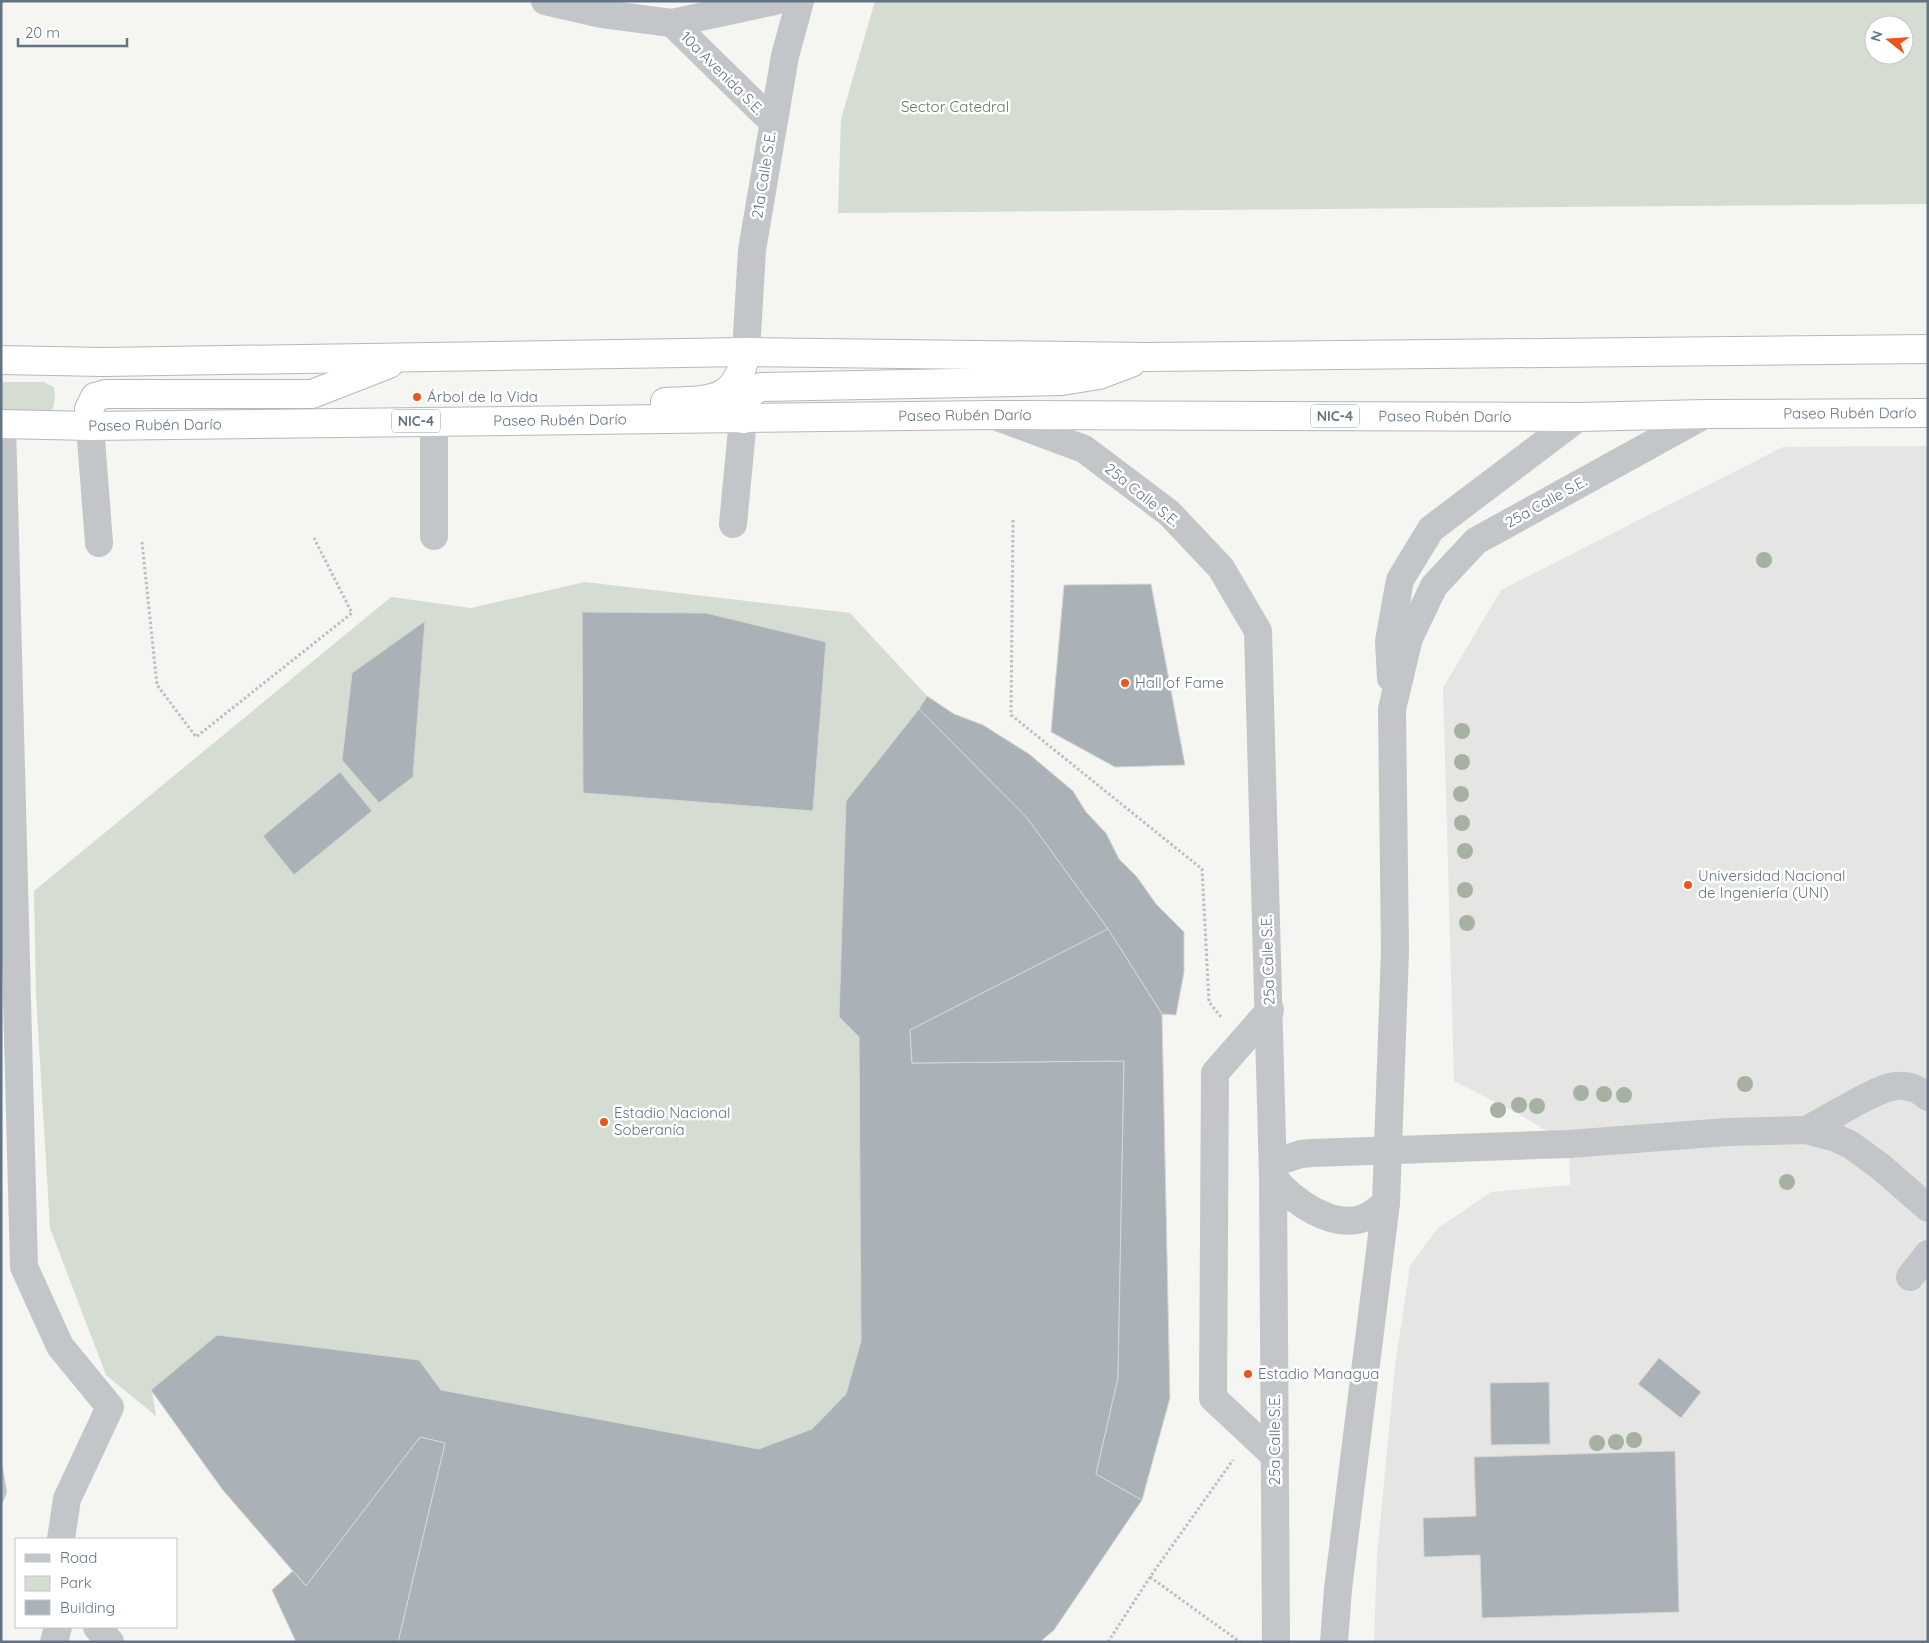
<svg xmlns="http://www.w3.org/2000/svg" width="1929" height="1643" viewBox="0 0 1929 1643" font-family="Quicksand,sans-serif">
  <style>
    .built { fill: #e5e6e4 }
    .green { fill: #d5dcd2; fill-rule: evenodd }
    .water { fill: #bbc6cc }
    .building { fill: #aab1b7; stroke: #d6d6d4 }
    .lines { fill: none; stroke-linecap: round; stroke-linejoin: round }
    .highway-casing { stroke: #b5b8bb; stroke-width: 30 }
    .path { stroke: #bcbec0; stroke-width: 3; stroke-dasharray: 2.5 2.5; stroke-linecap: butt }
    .minor { stroke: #c2c6c9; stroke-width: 28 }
    .highway { stroke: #fff; stroke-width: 28 }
    .tree { fill: #a6b1a2 }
    .poi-dot { fill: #e8571d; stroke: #fff; stroke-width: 2 }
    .labels { text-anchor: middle; stroke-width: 5; stroke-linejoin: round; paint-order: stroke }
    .shield { fill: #fff; stroke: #929da8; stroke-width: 1 }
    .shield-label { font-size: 14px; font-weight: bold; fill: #637383 }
    .street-label { font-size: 15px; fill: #637383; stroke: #fff }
    .park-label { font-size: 15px; fill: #657a62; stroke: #fff }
    .poi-label { font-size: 15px; fill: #637383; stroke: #fff; text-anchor: start }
  </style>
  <rect width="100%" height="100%" fill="#f5f5f1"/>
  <polygon class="built" points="1928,446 1928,1642 1374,1642 1377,1556 1395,1366 1410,1266 1437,1229 1491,1192 1570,1185 1569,1144 1515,1112 1454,1081 1443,688 1501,590 1783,447"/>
  <g class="green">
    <path d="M875,1H1928V204L838,213L841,119ZM1874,25H1904V55H1874Z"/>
    <polygon points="1,382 43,382 54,387 55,397 53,409 46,412 1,413"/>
    <polygon points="585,582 850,613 927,696 954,714 983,725 1029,754 1073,791 1086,812 1106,833 1119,859 1137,877 1156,904 1184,932 1184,972 1176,1015 1162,1015 1142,1500 1054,1630 1040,1642 296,1642 272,1590 292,1571 222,1489 152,1391 156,1416 106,1375 50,1228 36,995 34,891 391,597 471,608"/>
  </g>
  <polygon class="water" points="1,1457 7,1492 1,1507"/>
  <g class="building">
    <polygon points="1151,584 1185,765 1115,767 1051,732 1064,585"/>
    <polygon points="582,612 706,613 826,642 813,811 583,793"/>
    <polygon points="425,621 413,777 379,803 342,760 352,673"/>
    <polygon points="927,696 954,714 983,725 1029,754 1073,791 1086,812 1106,833 1119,859 1137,877 1156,904 1184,932 1184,972 1176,1015 1162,1014 1108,929 1027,818 919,709"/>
    <polygon points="919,709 1027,818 1108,929 910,1030 912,1063 1124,1061 1118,1378 1096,1474 1142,1500 1054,1630 1040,1642 398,1642 445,1443 420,1437 306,1586 222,1489 151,1390 217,1335 419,1360 441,1390 759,1449 812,1429 846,1394 861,1341 859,1037 839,1017 846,801"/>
    <polygon points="340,772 372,811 294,875 263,836"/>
    <polygon points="1108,929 1162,1014 1170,1398 1142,1500 1096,1474 1118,1378 1124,1061 912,1063 910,1030"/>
    <polygon points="1659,1358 1701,1392 1681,1418 1638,1384"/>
    <polygon points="1549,1382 1550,1444 1491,1445 1490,1383"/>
    <polygon points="420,1437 445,1443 398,1642 296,1642 272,1590 293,1571 306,1586"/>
    <polygon points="1675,1451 1679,1612 1482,1618 1480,1555 1424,1557 1423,1518 1476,1516 1474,1457"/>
  </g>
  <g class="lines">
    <defs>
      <g id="highway">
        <polyline points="1,360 103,362 746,352 1146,357 1928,349"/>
        <path d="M665,402C709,400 737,404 746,352"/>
        <polyline points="89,409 95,397 106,394 312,394 389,364"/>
        <path d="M743,419C744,406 746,391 761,387L1062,381L1099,375L1131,363"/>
        <path id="s1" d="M1,424L90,426L992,415L1579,417L1706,414L1928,413"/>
      </g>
    </defs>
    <use href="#highway" class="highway-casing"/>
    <g class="path">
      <polyline points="1013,520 1011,715 1202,869 1209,1002 1221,1017"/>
      <polyline points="142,542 157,685 196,737 352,613 314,538"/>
      <polyline points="1150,1577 1240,1642"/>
      <polyline points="1108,1642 1150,1577 1233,1460"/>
    </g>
    <g class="minor">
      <polyline points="545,1 602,14 672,23 775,1"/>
      <polyline points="672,23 773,122"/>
      <polyline points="746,352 752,250 785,56 800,1"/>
      <polyline points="995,416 1084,449 1169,513 1221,568 1258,631 1273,1177 1276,1642"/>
      <polyline points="434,421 434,536"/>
      <polyline points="2,424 24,1267 60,1346 110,1407 67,1499 61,1539"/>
      <polyline points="90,426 99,543"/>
      <polyline points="733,524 743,419"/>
      <polyline points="1391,678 1389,641 1400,580 1431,529 1579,417"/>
      <polyline points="1270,1010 1215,1073 1213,1398 1275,1456"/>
      <path d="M1806,1130C1829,1119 1873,1089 1896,1086C1908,1085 1919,1089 1928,1097"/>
      <polyline points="1273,1163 1301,1154 1312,1153 1569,1144 1727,1132 1806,1130 1836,1138 1851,1145 1881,1167 1928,1208"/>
      <path d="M1273,1177C1291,1200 1332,1230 1364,1218C1372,1215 1379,1209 1386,1203"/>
      <polyline points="1910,1277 1928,1254"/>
      <polyline points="97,1627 110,1642"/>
      <polyline points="54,1642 58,1627"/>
      <polyline points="1334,1642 1338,1589 1386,1203 1395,951 1392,709 1409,638 1434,586 1476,541 1706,414"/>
    </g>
    <use href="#highway" class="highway"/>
  </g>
  <g class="tree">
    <circle cx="1764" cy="560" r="8"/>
    <circle cx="1462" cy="731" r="8"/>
    <circle cx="1462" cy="762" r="8"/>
    <circle cx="1461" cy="794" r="8"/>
    <circle cx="1462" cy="823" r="8"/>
    <circle cx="1465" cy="851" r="8"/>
    <circle cx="1465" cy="890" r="8"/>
    <circle cx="1467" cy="923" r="8"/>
    <circle cx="1745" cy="1084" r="8"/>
    <circle cx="1581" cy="1093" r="8"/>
    <circle cx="1604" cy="1094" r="8"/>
    <circle cx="1624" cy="1095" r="8"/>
    <circle cx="1519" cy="1105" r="8"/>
    <circle cx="1537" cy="1106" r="8"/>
    <circle cx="1498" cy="1110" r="8"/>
    <circle cx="1787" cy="1182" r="8"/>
    <circle cx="1634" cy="1440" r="8"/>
    <circle cx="1616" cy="1442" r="8"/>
    <circle cx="1597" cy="1443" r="8"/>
  </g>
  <g class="poi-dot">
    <circle cx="417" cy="397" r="5"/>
    <circle cx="1125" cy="683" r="5"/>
    <circle cx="1688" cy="885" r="5"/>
    <circle cx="604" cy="1122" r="5"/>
    <circle cx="1248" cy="1374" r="5"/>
  </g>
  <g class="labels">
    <g class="shield">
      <rect x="1311" y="404.5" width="48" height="23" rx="4"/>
      <rect x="392" y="409.5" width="48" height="23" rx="4"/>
    </g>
    <g class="shield-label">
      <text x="1335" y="421">NIC-4</text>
      <text x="416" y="426">NIC-4</text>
    </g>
    <g class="street-label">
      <text transform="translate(722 73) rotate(45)" y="5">10a Avenida S.E.</text>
      <text transform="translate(764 175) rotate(-81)" y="5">21a Calle S.E.</text>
      <text dy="5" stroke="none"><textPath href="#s1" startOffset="1849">Paseo Rubén Darío</textPath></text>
      <text dy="5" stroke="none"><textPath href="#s1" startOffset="964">Paseo Rubén Darío</textPath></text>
      <text dy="5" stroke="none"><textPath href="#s1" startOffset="1444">Paseo Rubén Darío</textPath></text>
      <text dy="5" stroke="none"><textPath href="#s1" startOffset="559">Paseo Rubén Darío</textPath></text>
      <text dy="5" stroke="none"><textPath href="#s1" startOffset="154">Paseo Rubén Darío</textPath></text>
      <text transform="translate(1142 495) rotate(39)" y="5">25a Calle S.E.</text>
      <text transform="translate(1546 502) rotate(-29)" y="5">25a Calle S.E.</text>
      <text transform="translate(1268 960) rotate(-92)" y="5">25a Calle S.E.</text>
      <text transform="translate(1275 1440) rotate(-90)" y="5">25a Calle S.E.</text>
    </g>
    <g class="park-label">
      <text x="955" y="112">Sector Catedral</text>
    </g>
    <g class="poi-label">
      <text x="427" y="402">Árbol de la Vida</text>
      <text x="1135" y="688">Hall of Fame</text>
      <text x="1698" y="881">Universidad Nacional<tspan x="1698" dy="17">de Ingeniería (UNI)</tspan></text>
      <text x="614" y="1118">Estadio Nacional<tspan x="614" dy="17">Soberanía</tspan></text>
      <text x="1258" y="1379">Estadio Managua</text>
    </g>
  </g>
  <rect width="1929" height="1643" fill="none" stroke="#637383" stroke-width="5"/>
  <rect x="15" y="1538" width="162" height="90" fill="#ffffff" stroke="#c1c7cd"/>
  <rect x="25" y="1554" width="25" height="8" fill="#c2c6c9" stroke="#c1c7cd"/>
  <text x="60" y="1563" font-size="15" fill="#637383">Road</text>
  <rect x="25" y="1576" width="25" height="15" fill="#d5dcd2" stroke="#c1c7cd"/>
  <text x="60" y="1588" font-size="15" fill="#637383">Park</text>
  <rect x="25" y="1600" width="25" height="15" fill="#aab1b7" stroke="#c1c7cd"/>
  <text x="60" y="1613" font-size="15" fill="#637383">Building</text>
  <g transform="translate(1889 40) rotate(287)"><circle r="24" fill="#ffffff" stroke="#c1c7cd"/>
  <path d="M0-4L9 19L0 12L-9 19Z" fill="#e8571d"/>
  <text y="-8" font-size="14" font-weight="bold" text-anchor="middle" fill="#637383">N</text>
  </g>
  <path d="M18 38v8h109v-8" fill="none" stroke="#637383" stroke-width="2.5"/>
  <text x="25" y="38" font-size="15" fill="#637383" stroke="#ffffff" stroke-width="4" paint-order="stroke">20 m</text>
</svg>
